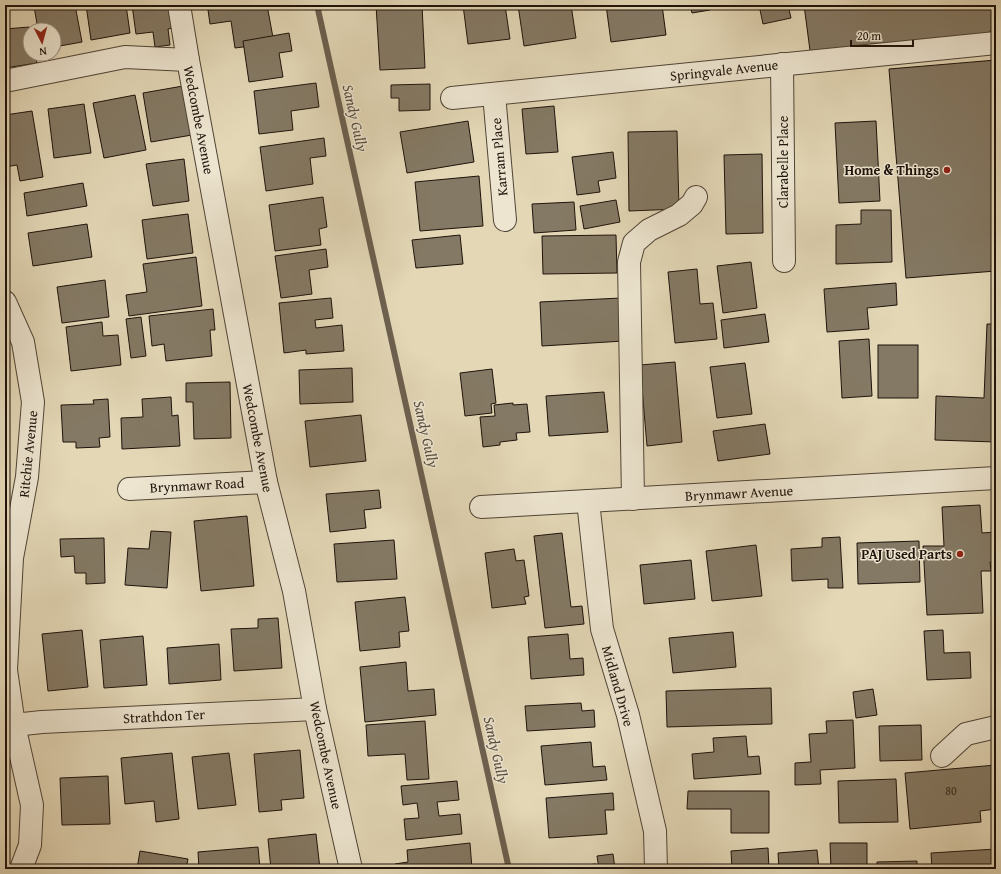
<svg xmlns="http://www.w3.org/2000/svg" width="1001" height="874" viewBox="0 0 1001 874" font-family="'Gentium Book Plus',serif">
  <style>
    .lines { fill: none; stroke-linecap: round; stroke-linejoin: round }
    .stream { stroke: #6c604f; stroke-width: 6 }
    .building { fill: #847964; stroke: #1e130b }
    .minor-casing { stroke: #4f4436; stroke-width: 24 }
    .minor { stroke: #ede5d0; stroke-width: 22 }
    .poi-dot { fill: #8f2418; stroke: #ede5d0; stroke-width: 1.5 }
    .labels { text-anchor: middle; stroke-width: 3; stroke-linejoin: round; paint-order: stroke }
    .number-label { font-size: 12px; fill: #382c21 }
    .street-label { font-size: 14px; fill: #1e130b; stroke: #ede5d0 }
    .poi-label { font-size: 14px; font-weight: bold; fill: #1e130b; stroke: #ede5d0; text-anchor: end }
    .water-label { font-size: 15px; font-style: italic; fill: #584d3e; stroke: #ede5d0 }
  </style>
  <rect width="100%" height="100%" fill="#e3d7b6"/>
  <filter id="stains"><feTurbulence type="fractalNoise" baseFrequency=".005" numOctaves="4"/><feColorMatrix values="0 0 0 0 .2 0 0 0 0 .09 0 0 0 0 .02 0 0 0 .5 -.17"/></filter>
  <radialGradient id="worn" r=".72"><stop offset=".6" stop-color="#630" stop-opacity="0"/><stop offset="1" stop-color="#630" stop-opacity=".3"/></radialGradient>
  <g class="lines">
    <polyline class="stream" points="317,5 509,869"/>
  </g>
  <g class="building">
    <polygon points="37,5 75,5 82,42 54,47 54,30 38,30 34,6"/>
    <polygon points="86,5 126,5 130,33 91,40"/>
    <polygon points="132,5 174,5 178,27 168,29 170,45 155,47 153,32 136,34"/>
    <polygon points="238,5 267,5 274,43 235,48 231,21 210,24 208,10"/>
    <polygon points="376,5 422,5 425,68 380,70"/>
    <polygon points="463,5 505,5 510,39 468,44"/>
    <polygon points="518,5 571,5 576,38 524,46"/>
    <polygon points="606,5 662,5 666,35 611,42"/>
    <polygon points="690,5 710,5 710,10 692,13"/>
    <polygon points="759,5 788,5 791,18 763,24"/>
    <polygon points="804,5 996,5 996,30 990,31 990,34 811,58"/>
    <polygon points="29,27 30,54 35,54 37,63 5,68 5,29"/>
    <polygon points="289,33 292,51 279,53 283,77 249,82 243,41"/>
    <polygon points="996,60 996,271 906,278 889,69"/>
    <polygon points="316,83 319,107 291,111 293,130 259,134 254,91"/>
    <polygon points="430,84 430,110 399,111 399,98 391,98 391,85"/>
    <polygon points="183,86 192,135 151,142 143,93"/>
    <polygon points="135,95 146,150 104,158 93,103"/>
    <polygon points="84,104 91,153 54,158 48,109"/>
    <polygon points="554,106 558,152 526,154 522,109"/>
    <polygon points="32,111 43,177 20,181 17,165 5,167 5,115"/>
    <polygon points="468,121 474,162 407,173 400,132"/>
    <polygon points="876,121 880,201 839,203 835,123"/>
    <polygon points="677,131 679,209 629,211 628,132"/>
    <polygon points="324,138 326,156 310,158 313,184 266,191 260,147"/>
    <polygon points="613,152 616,178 598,181 600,192 577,195 572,157"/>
    <polygon points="762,154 763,233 726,234 724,155"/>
    <polygon points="184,159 189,201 153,206 146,164"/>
    <polygon points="479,176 483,226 420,231 415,182"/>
    <polygon points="83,183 87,206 27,216 24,193"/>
    <polygon points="323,197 327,227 319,229 321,245 275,251 269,205"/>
    <polygon points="616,200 620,222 584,229 580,206"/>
    <polygon points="574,202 576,230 534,233 532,204"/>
    <polygon points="861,210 891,210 892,262 836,264 836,225 861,224"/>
    <polygon points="188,214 193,253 147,259 142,220"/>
    <polygon points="87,224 92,257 33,266 28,233"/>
    <polygon points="460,235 463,264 416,268 412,240"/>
    <polygon points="616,235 617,273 543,274 542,236"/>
    <polygon points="326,249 328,267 309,270 312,294 281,298 275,256"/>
    <polygon points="196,257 202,306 129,316 126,295 147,292 143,264"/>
    <polygon points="751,262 757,308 723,313 717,266"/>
    <polygon points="697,269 700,304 713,303 717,339 675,343 668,272"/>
    <polygon points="105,280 109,317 62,323 57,287"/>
    <polygon points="896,283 897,305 867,308 869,329 827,332 824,289"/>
    <polygon points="331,298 333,318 315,320 316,328 342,325 344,351 306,354 306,350 284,353 279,303"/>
    <polygon points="621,298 624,341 542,346 540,302"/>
    <polygon points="213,309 215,330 210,330 212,356 166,361 164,344 152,346 149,316"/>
    <polygon points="765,314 769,342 724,348 721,320"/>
    <polygon points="141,317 146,356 131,358 126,319"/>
    <polygon points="102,322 103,336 118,335 121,365 71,371 66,327"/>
    <polygon points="987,324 996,324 996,442 935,440 936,396 984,398"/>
    <polygon points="869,339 872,396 842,398 839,341"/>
    <rect x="878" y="345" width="40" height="53"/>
    <polygon points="675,362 682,442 647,446 640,365"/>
    <polygon points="745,363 752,414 717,418 710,367"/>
    <polygon points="352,368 353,402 300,404 299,370"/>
    <polygon points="492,369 496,403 491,404 492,413 465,416 460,373"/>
    <polygon points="230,382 231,438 194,439 193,402 186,402 186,383"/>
    <polygon points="604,392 608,432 549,436 546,396"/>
    <polygon points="171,397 172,416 178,415 180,446 122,449 121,418 143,417 142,399"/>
    <polygon points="108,399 110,437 99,438 100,447 76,448 76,442 63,442 61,405 94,404 93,400"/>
    <polygon points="513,403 513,405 527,404 530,432 516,433 517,440 500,442 500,445 483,447 480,417 495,416 494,405"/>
    <polygon points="361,415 366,461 310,467 305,421"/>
    <polygon points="765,424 770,454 718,461 713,431"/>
    <polygon points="379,490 381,508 364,510 366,528 330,532 326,494"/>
    <polygon points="980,505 982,533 996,532 996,561 990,562 991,571 981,571 983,613 927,615 923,546 944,546 942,507"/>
    <polygon points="247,516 254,586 201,591 194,521"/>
    <polygon points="151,531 171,532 167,588 125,585 128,548 149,549"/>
    <polygon points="562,533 571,607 582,606 584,624 545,628 534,536"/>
    <polygon points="840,537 843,588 828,588 828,579 792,581 791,549 822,547 822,538"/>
    <polygon points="104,538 105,583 86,584 86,573 75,573 74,556 61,557 60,539"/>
    <polygon points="394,540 397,579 337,582 334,544"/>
    <polygon points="919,541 920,582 858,584 857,543"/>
    <polygon points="756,545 762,596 712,601 706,551"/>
    <polygon points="514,549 516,561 524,560 529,596 524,597 526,604 492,608 485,553"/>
    <polygon points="691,560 695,599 644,604 640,565"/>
    <polygon points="405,597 409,631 399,632 400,647 360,651 355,602"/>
    <polygon points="278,618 282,668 234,671 231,629 258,628 258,619"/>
    <polygon points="82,630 88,687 48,691 42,634"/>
    <polygon points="943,630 944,653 970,652 971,678 927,680 924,631"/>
    <polygon points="733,632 736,667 673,673 669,638"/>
    <polygon points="568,634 570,659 583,658 584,675 531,679 528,637"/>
    <polygon points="143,636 147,685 104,688 100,640"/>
    <polygon points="219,644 221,680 169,684 167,648"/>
    <polygon points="406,662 408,691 434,689 436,715 365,722 360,667"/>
    <polygon points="771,688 772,724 667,727 666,691"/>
    <polygon points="873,689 877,715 856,718 853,692"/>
    <polygon points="581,703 582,711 594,710 595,727 527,731 525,706"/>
    <polygon points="853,720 855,768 820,770 821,784 795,785 795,763 811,762 809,734 827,733 826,721"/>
    <polygon points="425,721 429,779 407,780 405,754 368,756 366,725"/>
    <polygon points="921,725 922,760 880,761 879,726"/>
    <polygon points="746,736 748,757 759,756 761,774 694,779 692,754 714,752 713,738"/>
    <polygon points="591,742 593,767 605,766 607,780 545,785 541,746"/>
    <polygon points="300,750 304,798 281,800 282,810 259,812 254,754"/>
    <polygon points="172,753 179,819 156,822 154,801 125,804 121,758"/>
    <polygon points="229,753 236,805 198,809 192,757"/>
    <polygon points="996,765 996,809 980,811 981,822 910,829 905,773"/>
    <polygon points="108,776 110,824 62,825 60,778"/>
    <polygon points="896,779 898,822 839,823 838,781"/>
    <polygon points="457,781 459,800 437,802 439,816 460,814 462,834 406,840 404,819 419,818 417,803 403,805 401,786"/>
    <polygon points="688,791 769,791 769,833 731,833 731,809 687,809"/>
    <polygon points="613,793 614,810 605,810 607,834 549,838 546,798"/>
    <polygon points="316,834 320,869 271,869 268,839"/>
    <polygon points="470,843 472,869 396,869 395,864 408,862 407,850"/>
    <polygon points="830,843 867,843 867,869 831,869"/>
    <polygon points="258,847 260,869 199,869 198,852"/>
    <polygon points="768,848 769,869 732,869 731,851"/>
    <polygon points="996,849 996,869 932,869 931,853"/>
    <polygon points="817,850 819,869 779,869 778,853"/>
    <polygon points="140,851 188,859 186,869 137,869"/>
    <polygon points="613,854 615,869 599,869 597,856"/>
    <polygon points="917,861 917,869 877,869 877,862"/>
    <polygon points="596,864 597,869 556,869 556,868"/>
    <polygon points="57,865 104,869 57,869"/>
  </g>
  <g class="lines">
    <defs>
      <g id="minor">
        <polyline points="179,5 188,60 266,482 294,591 315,709 351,869"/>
        <polyline points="782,64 784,261"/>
        <polyline points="5,81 125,57 188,60"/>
        <polyline points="494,94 505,220"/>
        <polyline points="452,98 996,43"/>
        <polyline points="5,302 23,342 33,402 27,477 12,558 6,670 14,725 32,805 30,845 21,869"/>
        <polyline points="129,489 266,482"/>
        <polyline points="633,499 629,262 634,243 649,230 679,215 692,204 696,197"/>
        <polyline points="588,501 602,629 628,715 655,831 656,869"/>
        <polyline points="481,507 996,478"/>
        <polyline points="14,725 42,722 315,709"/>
        <polyline points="942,756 966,734 996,727"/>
      </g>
    </defs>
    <use href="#minor" class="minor-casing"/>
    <use href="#minor" class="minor"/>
  </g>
  <g class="poi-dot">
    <circle cx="947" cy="170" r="4"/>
    <circle cx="960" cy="554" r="4"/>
  </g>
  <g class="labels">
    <g class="number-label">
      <text x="951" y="795">80</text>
    </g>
    <g class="street-label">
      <text transform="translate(724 70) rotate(-6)" y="5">Springvale Avenue</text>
      <text transform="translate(199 120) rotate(79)" y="5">Wedcombe Avenue</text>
      <text transform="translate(499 157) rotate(-95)" y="5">Karram Place</text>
      <text transform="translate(783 162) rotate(-90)" y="5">Clarabelle Place</text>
      <text transform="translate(258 438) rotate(79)" y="5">Wedcombe Avenue</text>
      <text transform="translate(28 454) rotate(-84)" y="5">Ritchie Avenue</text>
      <text transform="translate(197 485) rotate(-3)" y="5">Brynmawr Road</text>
      <text transform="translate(739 493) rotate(-3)" y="5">Brynmawr Avenue</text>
      <text transform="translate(618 686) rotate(74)" y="5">Midland Drive</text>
      <text transform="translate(164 716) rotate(-3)" y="5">Strathdon Ter</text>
      <text transform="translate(326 755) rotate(78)" y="5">Wedcombe Avenue</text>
    </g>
    <g class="poi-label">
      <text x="939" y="175">Home &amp; Things</text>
      <text x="952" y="559">PAJ Used Parts</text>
    </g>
    <g class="water-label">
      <text transform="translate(355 118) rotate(77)" y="5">Sandy Gully</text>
      <text transform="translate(426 434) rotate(77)" y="5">Sandy Gully</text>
      <text transform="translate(496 750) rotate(77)" y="5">Sandy Gully</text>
    </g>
  </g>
  <rect width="1001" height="874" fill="none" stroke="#e3d7b6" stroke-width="20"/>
  <rect x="6" y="6" width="989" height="862" fill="none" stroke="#1e130b" stroke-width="2"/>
  <rect x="10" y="10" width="981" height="854" fill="none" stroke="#1e130b"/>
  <g transform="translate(42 42) rotate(174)"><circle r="19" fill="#ede5d0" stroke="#9a9181"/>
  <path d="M0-3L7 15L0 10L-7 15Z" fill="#8f2418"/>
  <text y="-6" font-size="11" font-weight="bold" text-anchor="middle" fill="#1e130b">N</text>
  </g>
  <path d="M851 40v6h62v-6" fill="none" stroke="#1e130b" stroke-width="2"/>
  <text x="857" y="40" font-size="12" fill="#1e130b" stroke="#ede5d0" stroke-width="3" paint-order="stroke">20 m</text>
  <rect width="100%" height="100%" filter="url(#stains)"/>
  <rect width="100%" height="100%" fill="url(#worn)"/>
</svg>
